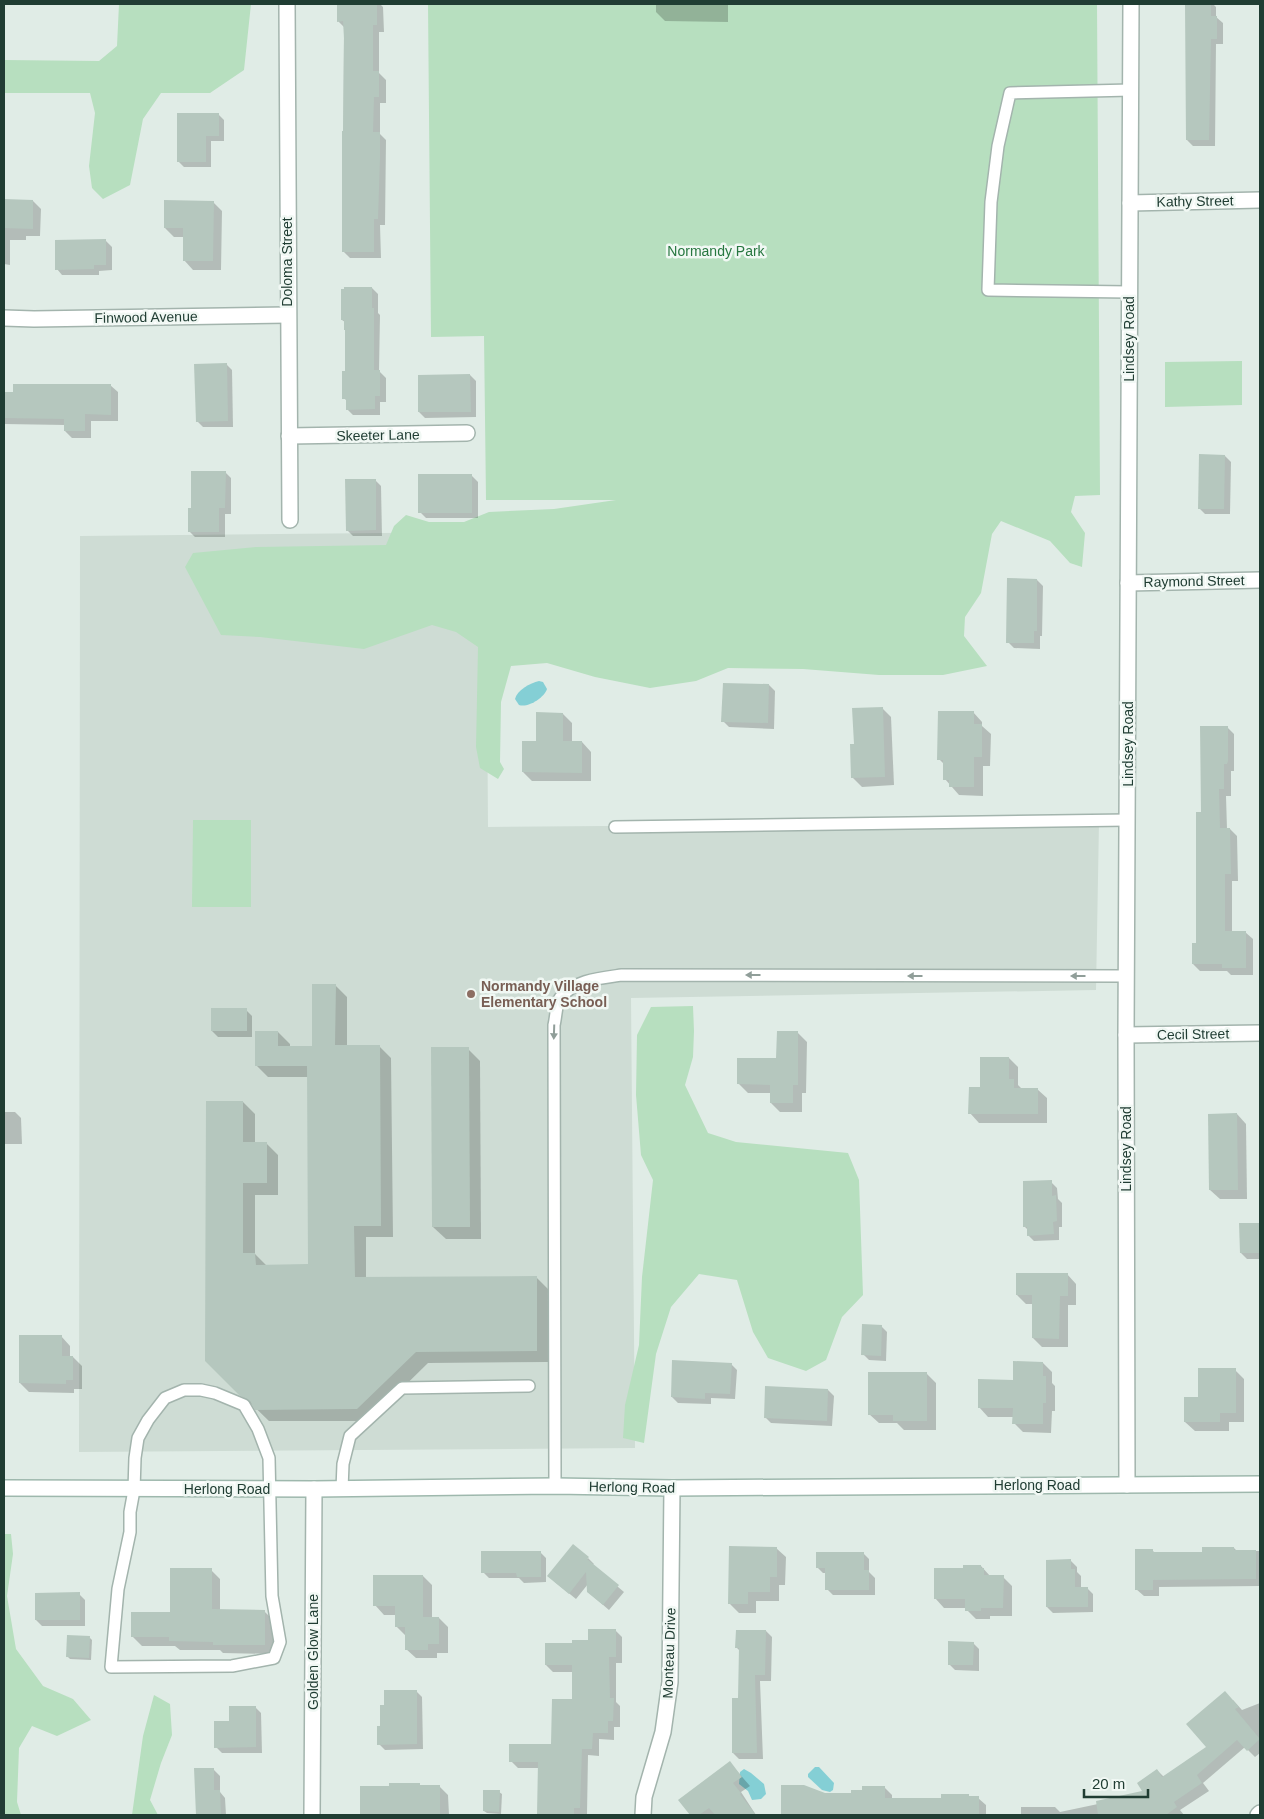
<svg xmlns="http://www.w3.org/2000/svg" width="1264" height="1819" viewBox="0 0 1264 1819" font-family="Arial,sans-serif">
  <style>
    .built { fill: #cedcd4 }
    .green { fill: #b7dfbf }
    .water { fill: #84cfd5 }
    .shadow { fill: #0003 }
    .building { fill: #b5c7be }
    .lines { fill: none; stroke-linecap: round; stroke-linejoin: round }
    .lane-casing { stroke: #a3b4ad; stroke-width: 14 }
    .street-casing { stroke: #a3b4ad; stroke-width: 18 }
    .secondary-casing { stroke: #9eb8ad; stroke-width: 18 }
    .lane { stroke: #fff; stroke-width: 11 }
    .street { stroke: #fff; stroke-width: 15 }
    .secondary { stroke: #fff; stroke-width: 15 }
    .oneway { fill: #909e99 }
    .education-dot { fill: #8d6e63; stroke: #f1f8f4; stroke-width: 2 }
    .labels { text-anchor: middle; stroke-width: 5; stroke-linejoin: round; paint-order: stroke }
    .street-label { font-size: 14px; fill: #203d33; stroke: #f1f8f4 }
    .park-label { font-size: 14px; fill: #277740; stroke: #f1f8f4 }
    .education-label { font-size: 14px; font-weight: bold; fill: #785e54; stroke: #f1f8f4; text-anchor: start }
  </style>
  <rect width="100%" height="100%" fill="#e0ece6"/>
  <polygon class="built" points="486,532 488,827 1099,822 1096,990 631,998 635,1448 79,1452 80,536"/>
  <g class="green">
    <polygon points="119,4 251,4 244,70 210,93 161,93 143,119 130,185 103,199 92,188 89,166 95,113 90,93 4,93 4,60 99,61 117,46"/>
    <polygon points="428,4 1097,4 1100,495 1075,496 1071,512 1085,533 1082,567 1070,563 1050,541 1001,521 992,534 981,593 965,617 964,636 987,666 943,675 879,675 803,669 728,668 696,681 650,688 595,677 547,663 511,666 501,702 500,762 504,769 498,779 480,768 476,747 478,647 456,632 432,625 364,649 260,637 221,635 185,567 193,553 256,547 386,545 394,526 406,515 429,522 464,522 489,512 554,509 616,500 486,500 484,336 431,337"/>
    <polygon points="1242,361 1242,405 1165,407 1165,362"/>
    <polygon points="193,820 251,820 251,907 192,907"/>
    <polygon points="693,1006 694,1031 693,1057 685,1085 708,1133 736,1142 848,1153 859,1180 863,1295 842,1317 826,1360 806,1371 768,1358 753,1332 737,1280 699,1274 671,1307 656,1354 644,1443 623,1438 625,1405 639,1345 642,1277 653,1180 641,1155 636,1095 637,1035 651,1007"/>
    <polygon points="4,1534 11,1534 13,1554 7,1596 16,1649 43,1686 73,1699 91,1720 57,1736 32,1726 19,1748 17,1802 21,1815 4,1815"/>
    <polygon points="154,1695 170,1704 172,1735 161,1763 150,1800 158,1815 132,1815 143,1736"/>
  </g>
  <g class="water">
    <path d="M539,681L543,682L547,689C544,698 528,708 519,705L515,699C517,690 530,683 539,681Z"/>
    <polygon points="815,1767 819,1767 834,1783 833,1790 830,1792 822,1790 808,1777 808,1774"/>
    <polygon points="744,1769 751,1773 764,1784 766,1794 761,1799 752,1800 748,1791 739,1784 740,1772"/>
  </g>
  <g class="shadow">
    <polygon points="343,4 380,4 383,7 384,32 379,32 379,73 386,80 386,103 380,103 380,134 386,140 385,225 380,225 381,258 350,258 343,251 344,27 338,21"/>
    <polygon points="656,4 728,4 728,22 665,21 656,12"/>
    <polygon points="1186,4 1213,4 1216,7 1216,17 1223,23 1223,44 1216,44 1215,146 1193,146 1187,140"/>
    <polygon points="218,114 224,120 224,141 211,141 211,167 184,167 178,161"/>
    <polygon points="4,200 33,201 41,209 40,236 26,236 26,240 10,240 10,265 4,264"/>
    <polygon points="213,202 222,211 221,270 193,270 184,260 184,237 174,237 165,228"/>
    <polygon points="106,241 112,247 112,270 99,271 99,275 62,275 57,269"/>
    <polygon points="372,288 378,294 378,313 380,315 379,371 386,378 386,402 380,402 380,415 353,415 347,409 347,401 344,398 347,373 345,322 342,320"/>
    <polygon points="226,364 232,370 233,427 203,427 197,421"/>
    <polygon points="470,375 476,381 476,417 425,418 419,412"/>
    <polygon points="110,385 118,392 118,421 91,421 91,438 72,438 65,431 65,425 4,424 4,393"/>
    <polygon points="1225,456 1231,462 1230,514 1205,514 1199,508"/>
    <polygon points="225,472 231,478 231,514 225,514 225,537 195,537 189,531 192,509"/>
    <polygon points="472,476 478,482 478,518 426,518 420,512"/>
    <polygon points="375,480 381,486 382,536 353,536 347,530"/>
    <polygon points="1037,580 1043,586 1042,636 1040,636 1040,649 1014,648 1008,642"/>
    <polygon points="769,685 775,691 774,729 729,727 723,721"/>
    <polygon points="882,708 891,717 894,785 862,787 852,777 855,745"/>
    <polygon points="973,712 982,722 982,726 991,734 990,766 983,766 983,796 959,795 945,779 945,765 939,759"/>
    <polygon points="563,714 572,723 572,742 582,742 591,752 591,781 532,781 523,772 537,742"/>
    <polygon points="1227,727 1234,734 1234,771 1231,771 1231,796 1226,796 1227,829 1230,829 1237,836 1238,881 1232,881 1232,932 1245,932 1253,939 1253,975 1231,975 1227,971 1200,971 1193,964 1197,944 1202,813"/>
    <polygon points="335,985 347,997 347,1047 379,1046 391,1058 393,1237 366,1237 366,1278 536,1277 548,1289 548,1362 428,1363 369,1421 269,1421 207,1361 243,1102 255,1114 255,1143 266,1143 278,1155 278,1195 255,1195 255,1254 267,1266 310,1266 308,1077 268,1077 256,1065 278,1032 290,1044 290,1047 314,1047"/>
    <polygon points="246,1010 252,1016 252,1037 218,1037 212,1031"/>
    <polygon points="797,1032 807,1042 806,1093 802,1093 802,1112 780,1112 771,1103 771,1093 748,1093 739,1084 777,1059"/>
    <polygon points="468,1049 480,1061 481,1239 446,1239 433,1227"/>
    <polygon points="1009,1058 1018,1067 1018,1085 1022,1089 1037,1089 1047,1098 1047,1123 979,1123 970,1113 981,1088"/>
    <polygon points="4,1112 15,1112 21,1118 22,1144 4,1144"/>
    <polygon points="1237,1114 1246,1124 1247,1199 1220,1199 1210,1190"/>
    <polygon points="1051,1182 1057,1188 1058,1199 1062,1203 1062,1227 1059,1227 1059,1240 1034,1241 1028,1235 1028,1230 1024,1226"/>
    <polygon points="1260,1224 1260,1259 1247,1259 1241,1253 1241,1225"/>
    <polygon points="1067,1274 1076,1284 1076,1305 1068,1305 1068,1347 1042,1347 1033,1338 1033,1304 1026,1304 1017,1295"/>
    <polygon points="881,1326 887,1332 886,1361 869,1360 863,1354"/>
    <polygon points="61,1336 70,1346 70,1357 73,1357 82,1366 82,1389 74,1389 74,1393 29,1392 20,1383"/>
    <polygon points="1043,1363 1052,1372 1052,1383 1055,1386 1055,1411 1052,1411 1051,1433 1023,1432 1014,1423 1014,1417 988,1417 979,1407 1014,1381"/>
    <polygon points="731,1364 737,1370 735,1399 711,1398 711,1404 678,1403 672,1397"/>
    <polygon points="1235,1370 1244,1379 1244,1422 1229,1422 1229,1431 1195,1431 1185,1422"/>
    <polygon points="927,1374 936,1383 936,1430 904,1430 897,1423 879,1423 869,1414"/>
    <polygon points="828,1390 834,1396 832,1426 771,1423 765,1417"/>
    <polygon points="776,1548 786,1557 785,1585 779,1585 779,1601 756,1601 756,1613 739,1613 730,1604"/>
    <polygon points="1234,1548 1237,1551 1260,1551 1260,1586 1159,1587 1159,1596 1144,1596 1136,1589 1152,1550 1156,1554 1204,1554"/>
    <polygon points="540,1552 546,1558 546,1582 524,1583 519,1578 489,1578 483,1572"/>
    <polygon points="863,1553 869,1559 869,1572 875,1578 875,1595 833,1595 827,1589 827,1573 823,1573 817,1567"/>
    <polygon points="588,1558 594,1564 592,1565 624,1592 609,1610 588,1592 588,1584 576,1599 555,1582"/>
    <polygon points="1071,1561 1077,1567 1077,1572 1081,1576 1081,1588 1087,1588 1093,1594 1093,1612 1053,1613 1047,1607"/>
    <polygon points="981,1566 990,1576 1003,1577 1012,1586 1012,1616 990,1616 990,1619 976,1619 967,1610 967,1608 944,1608 935,1598 964,1570"/>
    <polygon points="211,1570 220,1579 220,1611 264,1611 273,1620 273,1654 223,1653 220,1650 180,1650 175,1646 142,1646 132,1636 171,1613"/>
    <polygon points="423,1576 432,1585 432,1618 439,1618 448,1627 448,1653 437,1653 437,1658 416,1658 406,1649 406,1636 396,1626 396,1615 384,1615 375,1605"/>
    <polygon points="79,1594 85,1600 85,1626 42,1626 36,1620"/>
    <polygon points="615,1630 622,1637 622,1663 616,1663 616,1702 620,1706 620,1727 614,1727 614,1740 599,1739 599,1756 588,1755 587,1814 538,1815 540,1768 518,1768 511,1761 552,1745 573,1700 573,1672 553,1672 546,1665 573,1644 590,1641"/>
    <polygon points="766,1631 772,1637 771,1681 760,1681 763,1759 739,1759 733,1753 739,1699 740,1651 736,1647"/>
    <polygon points="90,1638 92,1640 91,1660 70,1659 67,1656"/>
    <polygon points="973,1643 979,1649 979,1671 955,1670 949,1664"/>
    <polygon points="416,1691 422,1697 423,1749 385,1750 379,1744 385,1706"/>
    <polygon points="1233,1700 1242,1710 1260,1703 1260,1753 1255,1757 1245,1747 1203,1783 1209,1791 1180,1810 1184,1815 783,1815 783,1786 824,1794 852,1794 884,1787 892,1795 892,1799 978,1798 986,1805 986,1814 1021,1814 1021,1807 1055,1807 1060,1812 1098,1804 1144,1792 1157,1770 1164,1777 1208,1748"/>
    <polygon points="255,1707 261,1713 262,1753 222,1753 216,1747 231,1722"/>
    <polygon points="730,1763 750,1786 741,1792 756,1815 692,1815 680,1801"/>
    <polygon points="214,1770 220,1776 220,1792 225,1798 226,1815 197,1815"/>
    <polygon points="419,1784 421,1786 439,1786 448,1795 449,1815 362,1814"/>
    <polygon points="499,1792 502,1794 501,1814 487,1813 484,1811"/>
  </g>
  <g class="building">
    <polygon points="337,4 377,4 377,25 373,25 373,71 379,71 379,97 374,97 373,132 380,132 380,158 378,219 374,219 374,252 342,252 342,131 343,131 344,38 343,21 337,22"/>
    <polygon points="1185,4 1211,4 1211,16 1217,16 1217,39 1211,39 1209,140 1186,140"/>
    <polygon points="177,113 219,113 219,136 206,136 206,162 177,162"/>
    <polygon points="4,199 33,200 33,229 4,228"/>
    <polygon points="164,200 214,201 213,261 183,261 183,228 164,228"/>
    <polygon points="106,239 106,265 94,265 94,269 55,270 55,240"/>
    <polygon points="344,287 372,287 372,308 374,308 374,370 380,370 380,396 375,396 375,409 346,410 346,399 342,399 342,371 345,371 345,330 344,330 344,320 341,320 341,289 344,289"/>
    <polygon points="227,363 228,421 196,422 194,364"/>
    <polygon points="470,374 471,412 418,412 418,375"/>
    <polygon points="13,384 111,384 111,415 85,414 85,431 64,431 64,419 4,418 4,392 13,392"/>
    <polygon points="1199,454 1225,455 1224,509 1198,509"/>
    <polygon points="191,471 226,471 225,508 219,508 219,532 188,532 188,508 191,508"/>
    <rect x="418" y="474" width="54" height="39"/>
    <polygon points="345,479 376,479 376,530 346,531"/>
    <polygon points="1007,578 1037,579 1037,631 1034,631 1034,643 1006,643"/>
    <polygon points="723,683 769,684 768,723 721,722"/>
    <polygon points="883,707 885,777 851,778 850,744 854,744 852,708"/>
    <polygon points="938,711 974,711 974,724 982,724 982,757 974,757 974,787 949,787 949,780 943,780 943,760 937,760"/>
    <polygon points="536,712 563,713 563,741 582,741 582,773 522,772 522,741 536,741"/>
    <polygon points="1200,726 1228,726 1228,761 1227,764 1224,764 1224,789 1219,789 1220,828 1230,828 1231,874 1225,874 1225,931 1246,931 1246,968 1222,968 1222,964 1192,964 1192,943 1196,943 1196,812 1201,812"/>
    <polygon points="312,984 336,984 335,1045 380,1045 381,1226 354,1226 355,1277 537,1276 537,1351 416,1352 357,1409 255,1410 250,1401 239,1395 205,1361 206,1101 243,1101 243,1142 267,1142 267,1183 243,1183 243,1253 255,1253 256,1265 308,1264 307,1066 255,1066 255,1031 278,1031 278,1046 312,1046"/>
    <rect x="211" y="1008" width="36" height="23"/>
    <polygon points="777,1031 798,1031 798,1085 793,1085 793,1103 770,1103 770,1085 737,1084 737,1058 776,1058"/>
    <polygon points="431,1047 469,1047 470,1227 432,1227"/>
    <polygon points="980,1057 1009,1057 1009,1079 1014,1079 1014,1088 1038,1088 1038,1114 968,1114 969,1087 980,1087"/>
    <polygon points="1237,1113 1238,1190 1209,1190 1208,1114"/>
    <polygon points="1052,1180 1052,1196 1056,1195 1057,1221 1053,1222 1054,1234 1027,1236 1027,1227 1023,1227 1023,1181"/>
    <polygon points="1239,1223 1260,1223 1260,1253 1240,1253"/>
    <polygon points="1016,1273 1068,1273 1068,1296 1060,1296 1059,1339 1032,1338 1032,1295 1016,1295"/>
    <polygon points="862,1324 882,1325 881,1356 861,1355"/>
    <polygon points="19,1335 62,1335 62,1356 73,1356 73,1380 66,1380 66,1384 19,1383"/>
    <polygon points="672,1360 732,1363 730,1394 705,1393 705,1399 671,1397"/>
    <polygon points="1013,1361 1043,1362 1043,1376 1046,1376 1046,1403 1043,1403 1043,1424 1012,1424 1013,1408 978,1408 978,1379 1013,1380"/>
    <polygon points="1198,1368 1236,1368 1236,1413 1220,1413 1220,1422 1184,1422 1184,1397 1198,1397"/>
    <polygon points="868,1372 927,1372 927,1421 893,1421 893,1415 868,1415"/>
    <polygon points="765,1386 828,1389 827,1421 764,1418"/>
    <polygon points="573,1544 589,1557 587,1559 619,1585 603,1605 587,1592 586,1572 569,1594 547,1576"/>
    <polygon points="729,1546 777,1547 777,1577 770,1577 770,1592 748,1592 748,1604 728,1604"/>
    <polygon points="1202,1547 1234,1547 1234,1550 1256,1550 1256,1579 1153,1580 1153,1590 1135,1590 1135,1549 1153,1549 1153,1552 1202,1552"/>
    <polygon points="481,1551 541,1551 541,1577 517,1577 516,1573 481,1573"/>
    <polygon points="816,1552 864,1552 864,1570 869,1570 869,1590 825,1590 825,1568 816,1568"/>
    <polygon points="1071,1559 1071,1569 1075,1569 1075,1587 1088,1587 1088,1607 1046,1607 1046,1560"/>
    <polygon points="963,1565 981,1565 981,1568 984,1568 984,1575 1004,1575 1003,1608 981,1608 981,1611 965,1611 965,1599 934,1599 934,1568 963,1568"/>
    <polygon points="170,1568 212,1568 212,1609 265,1610 265,1645 213,1645 213,1642 169,1641 169,1637 131,1637 131,1612 170,1612"/>
    <polygon points="373,1575 423,1575 423,1617 439,1617 439,1644 428,1644 428,1650 405,1650 405,1627 395,1627 395,1606 373,1606"/>
    <polygon points="80,1592 80,1620 35,1620 35,1593"/>
    <polygon points="588,1629 616,1629 616,1657 609,1657 610,1698 614,1698 613,1721 608,1721 608,1733 593,1733 592,1749 582,1749 580,1808 574,1808 574,1815 537,1815 538,1762 509,1762 509,1744 551,1744 552,1699 572,1699 572,1665 545,1665 545,1643 572,1643 572,1640 588,1640"/>
    <polygon points="736,1630 766,1630 765,1675 755,1675 757,1753 732,1753 732,1698 738,1698 739,1648 735,1648"/>
    <polygon points="67,1635 90,1636 89,1658 66,1657"/>
    <polygon points="948,1641 974,1642 973,1665 948,1665"/>
    <polygon points="384,1690 417,1690 417,1744 377,1745 377,1726 380,1726 380,1705 384,1705"/>
    <polygon points="1225,1691 1239,1707 1235,1709 1260,1739 1247,1751 1237,1740 1197,1775 1202,1783 1174,1802 1177,1807 1166,1815 1098,1815 1096,1801 1142,1791 1137,1783 1157,1769 1162,1777 1206,1747 1186,1724"/>
    <polygon points="229,1706 256,1706 256,1747 214,1748 214,1721 229,1721"/>
    <polygon points="730,1761 742,1777 733,1783 741,1793 740,1794 756,1815 715,1815 709,1808 699,1815 690,1815 678,1800"/>
    <polygon points="194,1768 214,1768 214,1790 220,1790 221,1815 196,1815"/>
    <polygon points="389,1783 420,1783 420,1785 440,1785 440,1815 360,1815 360,1786 389,1786"/>
    <polygon points="781,1785 804,1785 825,1793 851,1793 851,1790 862,1790 862,1786 885,1786 885,1798 941,1798 941,1794 969,1794 969,1796 979,1796 979,1815 781,1815"/>
    <polygon points="483,1790 500,1790 499,1812 483,1811"/>
  </g>
  <g class="lines">
    <defs>
      <g id="lane">
        <polyline points="1129,292 988,290 991,202 998,146 1010,93 1131,90"/>
        <polyline points="615,827 1128,820"/>
        <polygon points="184,1390 201,1390 215,1393 244,1405 258,1429 269,1458 272,1596 280,1642 274,1658 232,1666 111,1667 118,1589 130,1532 130,1512 134,1490 135,1458 138,1438 148,1420 165,1398"/>
        <path d="M555,1486L554,1025C556,1018 556,1004 560,998C574,980 601,978 622,975L1126,976"/>
        <polyline points="342,1489 343,1464 350,1436 402,1388 529,1386"/>
      </g>
      <g id="street">
        <polyline points="287,4 290,520"/>
        <polyline points="1130,203 1260,200"/>
        <polyline points="4,318 34,319 288,315"/>
        <polyline points="289,436 467,433"/>
        <polyline points="1128,583 1260,580"/>
        <polyline points="1126,1035 1260,1033"/>
        <polyline points="1127,1485 1126,1035 1131,4"/>
        <polyline points="312,1815 314,1489"/>
        <polyline points="643,1815 644,1797 663,1732 670,1682 672,1488"/>
        <polyline points="1258,1815 1260,1813"/>
      </g>
      <polyline id="secondary" points="4,1488 314,1489 555,1486 672,1488 1260,1484"/>
    </defs>
    <use href="#lane" class="lane-casing"/>
    <use href="#street" class="street-casing"/>
    <use href="#secondary" class="secondary-casing"/>
    <use href="#lane" class="lane"/>
    <use href="#street" class="street"/>
    <use href="#secondary" class="secondary"/>
  </g>
  <defs><path id="oneway-solid" d="M-6-.8H1V-3.2L6.5 0L1 3.2V.8H-6Z" transform="scale(1.25)"/></defs>
  <g class="oneway">
    <use href="#oneway-solid" transform="translate(753 975) rotate(-180)"/>
    <use href="#oneway-solid" transform="translate(915 976) rotate(-180)"/>
    <use href="#oneway-solid" transform="translate(1078 976) rotate(180)"/>
    <use href="#oneway-solid" transform="translate(554 1032) rotate(92)"/>
  </g>
  <circle class="education-dot" cx="471" cy="994" r="5"/>
  <g class="labels">
    <g class="street-label">
      <text transform="translate(1195 201) rotate(-1)" y="5">Kathy Street</text>
      <text transform="translate(287 262) rotate(-90)" y="5">Doloma Street</text>
      <text transform="translate(146 317) rotate(-1)" y="5">Finwood Avenue</text>
      <text transform="translate(1129 339) rotate(-90)" y="5">Lindsey Road</text>
      <text transform="translate(378 435) rotate(-1)" y="5">Skeeter Lane</text>
      <text transform="translate(1194 581) rotate(-1)" y="5">Raymond Street</text>
      <text transform="translate(1128 744) rotate(-90)" y="5">Lindsey Road</text>
      <text transform="translate(1193 1034) rotate(-1)" y="5">Cecil Street</text>
      <text transform="translate(1126 1149) rotate(-90)" y="5">Lindsey Road</text>
      <text x="1037" y="1490">Herlong Road</text>
      <text transform="translate(632 1487) rotate(1)" y="5">Herlong Road</text>
      <text x="227" y="1494">Herlong Road</text>
      <text transform="translate(313 1652) rotate(-90)" y="5">Golden Glow Lane</text>
      <text transform="translate(669 1653) rotate(-88)" y="5">Monteau Drive</text>
    </g>
    <g class="park-label">
      <text x="716" y="256">Normandy Park</text>
    </g>
    <g class="education-label">
      <text x="481" y="991">Normandy Village<tspan x="481" dy="16">Elementary School</tspan></text>
    </g>
  </g>
  <rect width="1264" height="1819" fill="none" stroke="#203d33" stroke-width="10"/>
  <path d="M1084 1789v8h64v-8" fill="none" stroke="#203d33" stroke-width="2.5"/>
  <text x="1092" y="1789" font-size="15" fill="#203d33" stroke="#f1f8f4" stroke-width="4" paint-order="stroke">20 m</text>
</svg>
